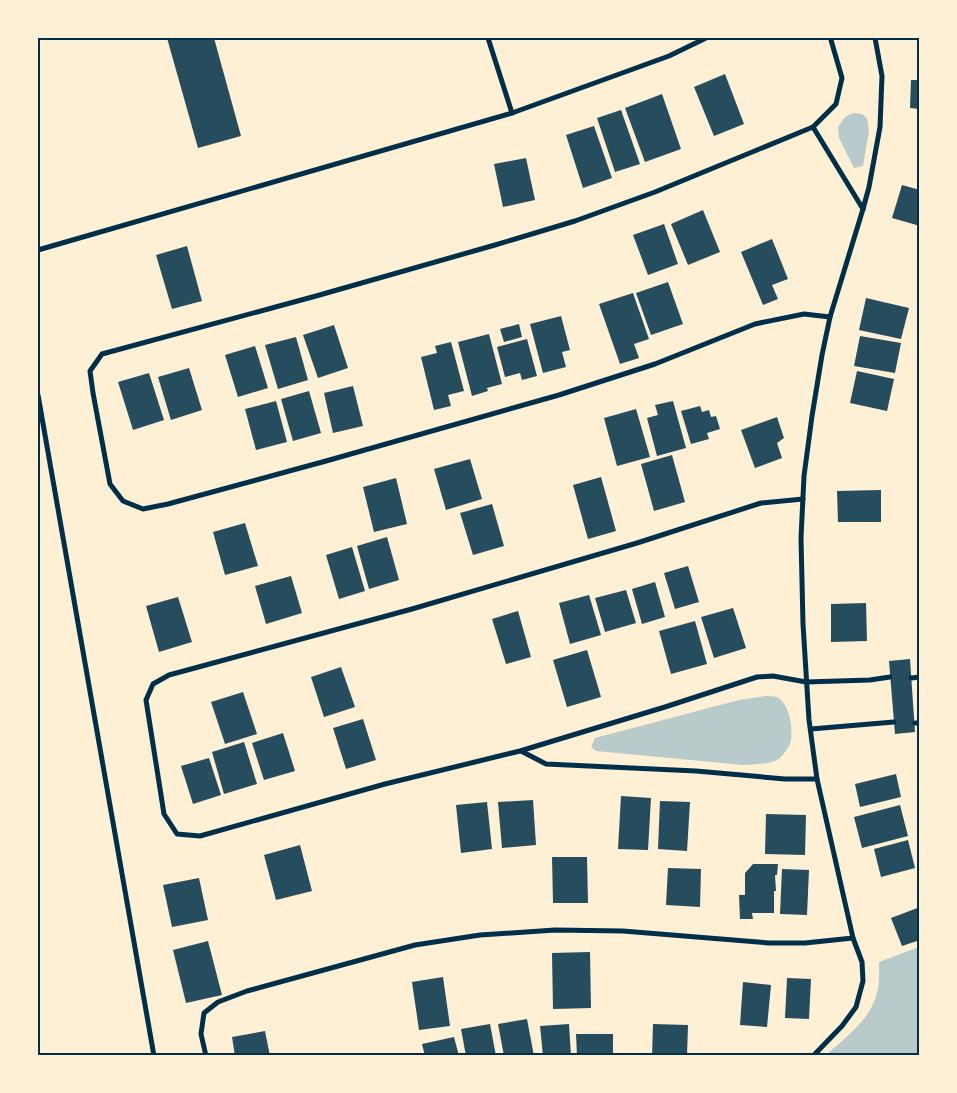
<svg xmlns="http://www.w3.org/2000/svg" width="957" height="1093" viewBox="0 0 957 1093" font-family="'Open Sans',sans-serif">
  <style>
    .green { fill: #b9caca }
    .building { fill: #264d5e }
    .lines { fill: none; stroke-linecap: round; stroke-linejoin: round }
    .minor { stroke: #003049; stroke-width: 5 }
    .neatline { fill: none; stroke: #003049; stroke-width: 2 }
  </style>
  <rect width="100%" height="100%" fill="#fdf0d5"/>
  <g class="green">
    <polygon points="853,113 862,114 867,118 869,131 863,166 854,168 839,138 838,127 845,117"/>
    <path d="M765,696C768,696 774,696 777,697C790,704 794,731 790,744C788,748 784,754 781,757C773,765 754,764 743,765L596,751L591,747L595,738L739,700Z"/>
    <path d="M919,947V1055H826C845,1038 871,1019 877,993C880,982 879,972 879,962Z"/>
  </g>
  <g class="building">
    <polygon points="167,38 214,38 241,136 198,148"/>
    <polygon points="918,40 920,40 920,72 917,72"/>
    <polygon points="725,74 744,124 714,136 694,87"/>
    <polygon points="911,80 920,80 920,109 910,108"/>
    <polygon points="662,94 681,149 645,162 625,108"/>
    <polygon points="621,110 640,164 615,172 597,118"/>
    <polygon points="594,126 612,178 583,188 566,135"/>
    <polygon points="526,158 535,200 503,207 494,164"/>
    <polygon points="902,185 920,190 920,226 892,218"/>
    <polygon points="703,210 720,252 688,265 671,224"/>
    <polygon points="664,224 678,264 648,275 633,235"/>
    <polygon points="772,239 788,279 772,285 778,299 763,305 741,252"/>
    <polygon points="187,246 202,301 172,309 156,255"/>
    <polygon points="668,282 683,324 651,335 636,293"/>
    <polygon points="633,293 649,339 634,344 639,358 620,364 599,304"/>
    <polygon points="866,298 909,308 901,339 859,330"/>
    <polygon points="561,316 570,350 562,352 566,367 543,373 530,324"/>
    <polygon points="519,324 522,337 504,342 500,329"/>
    <polygon points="334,325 348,368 318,378 303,335"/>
    <polygon points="489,334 502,384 487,388 488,391 472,396 458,342"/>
    <polygon points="860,336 901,343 895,373 854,366"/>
    <polygon points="296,337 308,380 278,389 265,345"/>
    <polygon points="527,339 537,376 522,380 520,373 505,377 497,347"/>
    <polygon points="451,342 464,391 448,395 451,406 434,410 421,357 437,353 435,346"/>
    <polygon points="255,346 268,388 238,397 225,355"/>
    <polygon points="189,368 202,410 171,420 158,377"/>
    <polygon points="857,371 894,379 887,411 850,403"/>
    <polygon points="149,373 164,420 133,430 118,382"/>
    <polygon points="353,386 363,426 333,433 324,393"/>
    <polygon points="309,391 321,433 293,441 281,399"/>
    <polygon points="276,401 287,442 256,450 245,409"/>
    <polygon points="673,401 686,448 657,456 647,418 658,415 655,405"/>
    <polygon points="700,406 702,412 709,410 711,417 716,416 720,429 707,433 709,439 691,444 681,411"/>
    <polygon points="636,409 650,457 617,466 604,418"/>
    <polygon points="777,417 784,438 777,443 782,458 755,468 741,430"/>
    <polygon points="672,455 685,502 654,511 641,464"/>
    <polygon points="470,459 482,499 446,510 434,469"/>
    <polygon points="601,477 616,531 588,539 573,485"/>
    <polygon points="396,478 407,524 374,532 363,487"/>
    <polygon points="881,490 881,522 838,522 837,491"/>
    <polygon points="492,504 504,546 473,555 460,513"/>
    <polygon points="245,523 258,566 225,575 213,532"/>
    <polygon points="387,537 399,580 369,589 357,546"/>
    <polygon points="352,547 365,591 339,599 326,555"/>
    <polygon points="688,566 699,602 675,609 664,573"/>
    <polygon points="291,576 302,613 266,624 255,586"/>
    <polygon points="655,582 665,617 642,624 632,589"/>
    <polygon points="626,590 636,623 605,632 595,598"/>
    <polygon points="589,595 601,635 570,644 559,603"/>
    <polygon points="178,597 192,642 159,652 146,606"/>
    <polygon points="866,603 867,641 831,642 831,604"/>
    <polygon points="733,608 746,648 714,658 701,617"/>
    <polygon points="518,611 531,657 506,664 492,619"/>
    <polygon points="695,621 707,664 671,674 659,631"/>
    <polygon points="587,650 601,697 567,707 553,660"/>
    <polygon points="910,659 915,732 895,734 889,661"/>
    <polygon points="341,667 355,707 324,717 311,677"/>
    <polygon points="243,692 257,734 225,744 211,702"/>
    <polygon points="363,719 376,760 346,769 333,728"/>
    <polygon points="283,733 295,771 264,780 252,743"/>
    <polygon points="244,742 257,784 224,794 212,752"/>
    <polygon points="209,758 221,795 193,804 181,766"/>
    <polygon points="896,774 901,797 860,807 855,784"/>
    <polygon points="621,796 651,798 648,850 618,849"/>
    <polygon points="533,800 536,845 502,848 498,802"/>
    <polygon points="660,801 690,802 687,851 658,849"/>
    <polygon points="487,802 492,849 461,853 456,805"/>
    <polygon points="900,805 908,836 862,848 854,817"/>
    <polygon points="766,814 806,815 805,855 765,854"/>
    <polygon points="908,840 915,868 881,877 874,849"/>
    <polygon points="300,845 312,891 276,900 264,855"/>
    <polygon points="552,857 587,857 588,903 553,903"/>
    <polygon points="753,864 778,864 777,875 775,875 776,891 774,891 774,913 752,913 753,919 740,919 739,895 745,895 745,873"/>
    <polygon points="668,868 701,869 700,907 666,905"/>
    <polygon points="782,869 809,870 807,915 780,914"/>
    <polygon points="199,878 208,920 172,927 163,885"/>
    <polygon points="920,907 920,940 902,946 891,918"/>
    <polygon points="208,941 222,995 186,1003 173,950"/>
    <polygon points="590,952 591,1008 553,1009 552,953"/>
    <polygon points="443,977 450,1026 419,1030 412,982"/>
    <polygon points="787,978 811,979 809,1019 785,1018"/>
    <polygon points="743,982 771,985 767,1027 740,1025"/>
    <polygon points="527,1019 534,1056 504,1056 498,1024"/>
    <polygon points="490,1024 496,1056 466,1056 461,1029"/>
    <polygon points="569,1024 571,1056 543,1056 540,1026"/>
    <polygon points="653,1024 688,1025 687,1056 652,1056"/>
    <polygon points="265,1031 270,1056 235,1056 232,1037"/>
    <polygon points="576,1034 613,1034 613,1056 577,1056"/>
    <polygon points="454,1037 459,1056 425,1056 422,1044"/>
  </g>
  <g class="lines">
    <g class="minor">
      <polyline points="488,38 512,113"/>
      <polyline points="813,127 863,209"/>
      <polyline points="38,250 512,113 669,56 706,38"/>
      <polyline points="830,317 804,314 755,324 655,364 559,395 326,461 168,504 143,509 123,501 110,484 93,393 90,371 102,354 316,296 495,245 575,221 655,192 813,127 836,104 842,78 831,40 832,38"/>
      <polyline points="38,395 154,1056"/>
      <polyline points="803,499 761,503 637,543 412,609 169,675 153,684 146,700 164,814 177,834 200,836 385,784 520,751 665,707 757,677 773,676 806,682 870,680 890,677"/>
      <polyline points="911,678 920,677"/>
      <polyline points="915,723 920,723"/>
      <polyline points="811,729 894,722"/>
      <polyline points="521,751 546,764 696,771 785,779 817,779"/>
      <polyline points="206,1056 201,1034 204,1013 218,1002 247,991 415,945 480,935 555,930 623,931 769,943 805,943 853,938"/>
      <polyline points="813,1056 842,1026 856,1007 863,981 862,962 853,938 817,779 809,720 803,624 801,538 804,476 812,416 822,355 830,317 863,209 869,187 880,127 882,76 875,38"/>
    </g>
  </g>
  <rect width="957" height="1093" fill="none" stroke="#fdf0d5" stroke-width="78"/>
  <rect x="39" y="39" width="879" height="1015" class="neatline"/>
</svg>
